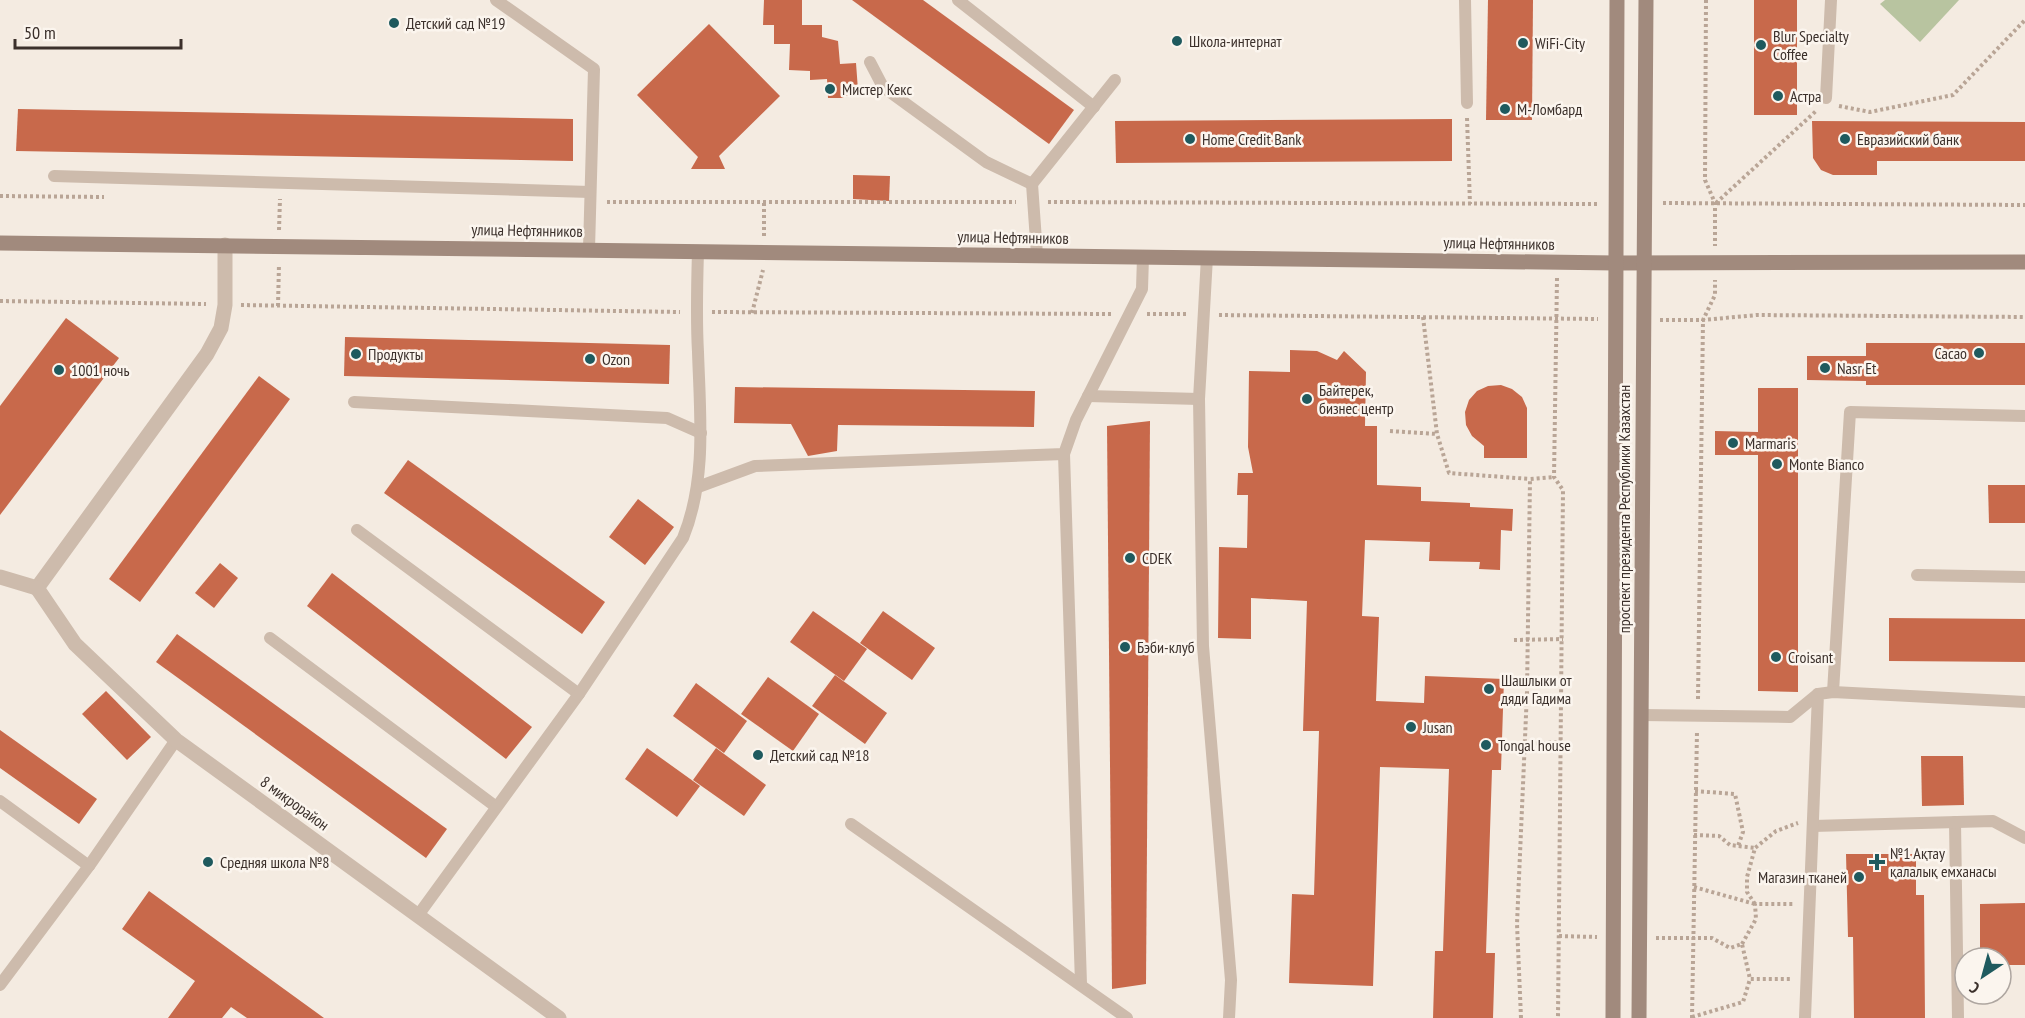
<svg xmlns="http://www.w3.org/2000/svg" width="2025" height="1018" viewBox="0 0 2025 1018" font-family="'PT Sans Narrow',sans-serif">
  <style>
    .green { fill: #b8c4a0 }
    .building { fill: #c8694b }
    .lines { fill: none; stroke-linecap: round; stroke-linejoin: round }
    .path { stroke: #b9a596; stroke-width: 4; stroke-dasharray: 3 3; stroke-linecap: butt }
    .lane { stroke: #cdbbac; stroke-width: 12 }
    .street { stroke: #cdbbac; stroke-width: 15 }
    .secondary { stroke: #a18a7d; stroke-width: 15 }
    .poi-dot { fill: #1f5a5e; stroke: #fbf5ee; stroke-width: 2 }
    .labels { text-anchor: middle; stroke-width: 5; stroke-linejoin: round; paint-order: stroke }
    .poi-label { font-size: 16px; fill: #3b302b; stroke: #fbf5ee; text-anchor: start }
    .street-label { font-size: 16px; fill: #3b302b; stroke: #fbf5ee }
  </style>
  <rect width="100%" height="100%" fill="#f4ebe1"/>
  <polygon class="green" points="1885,0 1959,0 1920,42 1880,4"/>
  <g class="building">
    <polygon points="764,0 802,0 802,25 822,25 822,37 838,41 840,64 856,63 858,90 842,98 828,98 827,79 810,80 810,71 789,70 790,44 774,44 774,25 763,25"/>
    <polygon points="852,0 923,0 1074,110 1049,144"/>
    <polygon points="1488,0 1533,0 1532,120 1486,120"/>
    <rect x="1754" y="0" width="43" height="115"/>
    <polygon points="709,24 780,96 719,156 725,169 691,169 698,157 637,95"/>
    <polygon points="18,109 573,119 573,161 16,151"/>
    <polygon points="1452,119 1452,161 1116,163 1115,121"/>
    <polygon points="1812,121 2025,122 2025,161 1877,161 1877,175 1833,175 1821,170 1813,158"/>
    <polygon points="853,175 890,176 889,201 853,199"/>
    <polygon points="66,318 119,358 0,515 0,406"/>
    <polygon points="345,337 670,345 669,384 344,376"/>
    <polygon points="1866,343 2025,343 2025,385 1866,385 1866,381 1807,380 1807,356 1866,356"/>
    <polygon points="1290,350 1317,351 1337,360 1344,351 1366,372 1365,426 1377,426 1377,485 1421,487 1421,501 1470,503 1470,507 1513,509 1512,531 1501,530 1500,570 1479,569 1480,562 1429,561 1430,542 1365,540 1362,616 1379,617 1376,701 1424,703 1425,676 1504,679 1501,770 1492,770 1486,953 1495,953 1493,1018 1433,1018 1435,951 1443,951 1449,769 1380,767 1373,986 1289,983 1292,894 1314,895 1319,731 1303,731 1307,601 1251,598 1251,639 1218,638 1219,547 1247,548 1248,495 1237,495 1238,473 1253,473 1248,447 1249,371 1290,372"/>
    <polygon points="259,376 290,399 140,602 109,579"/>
    <polygon points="1501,385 1512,389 1522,397 1527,408 1527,458 1484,458 1484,446 1472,436 1466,425 1465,412 1469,400 1477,391 1488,386"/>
    <polygon points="735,387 1035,391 1034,427 838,425 837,451 808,456 791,424 734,423"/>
    <polygon points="1758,388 1798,388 1798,692 1758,691 1758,455 1715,455 1715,431 1758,432"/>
    <polygon points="1150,421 1146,984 1112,989 1107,426"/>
    <polygon points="408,460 605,602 582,634 384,493"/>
    <polygon points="1988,485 2025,485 2025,523 1989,523"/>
    <polygon points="638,499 674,527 645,565 609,537"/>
    <polygon points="220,563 238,578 214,608 195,593"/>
    <polygon points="332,573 532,727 506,759 307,606"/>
    <polygon points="813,611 867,649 844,681 790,642"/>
    <polygon points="883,611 935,648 912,680 860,643"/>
    <polygon points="1889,618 2025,619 2025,662 1889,661"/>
    <polygon points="177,634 447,829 426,858 156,662"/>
    <polygon points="835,675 887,713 865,744 812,706"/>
    <polygon points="768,677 819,714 793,751 741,714"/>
    <polygon points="696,683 747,721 724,753 673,716"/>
    <polygon points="106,691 151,737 127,760 82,714"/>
    <polygon points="0,730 97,799 79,824 0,768"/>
    <polygon points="647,748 700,786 677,817 625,779"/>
    <polygon points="716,748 766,785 744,816 693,780"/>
    <polygon points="1921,756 1963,756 1964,805 1922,806"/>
    <polygon points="1846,854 1916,854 1916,895 1924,895 1925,1018 1854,1018 1853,937 1848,937"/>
    <polygon points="149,891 324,1018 247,1018 231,1007 222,1018 168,1018 195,981 122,929"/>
    <polygon points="2025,903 2025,965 2001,965 2001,958 1980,958 1980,904"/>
  </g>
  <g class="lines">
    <g class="path">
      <polyline points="1706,0 1705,180 1715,203 1715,246"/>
      <polyline points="1839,106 1870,112 1953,95 2025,20"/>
      <polyline points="1467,118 1470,204"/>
      <polyline points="0,196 104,197"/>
      <polyline points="607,202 1016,202"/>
      <polyline points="1048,202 1598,204"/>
      <polyline points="1663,203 2025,205"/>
      <polyline points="1716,203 1816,111"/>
      <polyline points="279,230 280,199"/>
      <polyline points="764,236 764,202"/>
      <polyline points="1557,278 1554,477 1563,490 1558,1018"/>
      <polyline points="0,301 206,304"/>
      <polyline points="241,305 680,312"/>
      <polyline points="278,306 279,264"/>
      <polyline points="712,312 1112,314"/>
      <polyline points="752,313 763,270"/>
      <polyline points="1147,314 1187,314"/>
      <polyline points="1219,315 1598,319"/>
      <polyline points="1423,317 1437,434 1449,473 1530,479"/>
      <polyline points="1660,320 1703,320 1757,315 2025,317"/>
      <polyline points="1390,431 1437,434"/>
      <polyline points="1514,640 1563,639"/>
      <polyline points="1698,699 1703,320 1715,295 1715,280"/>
      <polyline points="1506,745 1562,742"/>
      <polyline points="1695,791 1735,794 1743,832 1738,846"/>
      <polyline points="1694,835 1719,836 1730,845 1755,848"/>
      <polyline points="1694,887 1755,904"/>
      <polyline points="1755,904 1747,892 1747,877 1755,848 1776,831 1798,823"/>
      <polyline points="1559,936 1597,937"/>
      <polyline points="1656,938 1712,938 1730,948 1742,944 1750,979"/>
      <polyline points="1742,944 1756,919 1755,904 1795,904"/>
      <polyline points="1692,1017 1743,1002 1750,979 1790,979"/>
      <polyline points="1521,1018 1517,924 1527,692 1530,479 1554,477"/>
      <polyline points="1692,1018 1697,731"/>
    </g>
    <g class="lane">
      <polyline points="496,0 594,69 589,249"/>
      <polyline points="958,0 1094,107"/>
      <polyline points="1465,0 1467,103"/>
      <polyline points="870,62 883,87 986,162 1032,184 1037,255"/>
      <polyline points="1826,98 1831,0"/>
      <polyline points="54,176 590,192"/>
      <polyline points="1032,184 1115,80"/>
      <polyline points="1207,257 1199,399 1203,646 1231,980 1229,1018"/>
      <polyline points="1088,396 1199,399"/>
      <polyline points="354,402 667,418 701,433"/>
      <polyline points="1064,454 1081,984"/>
      <polyline points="698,487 755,466 1064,454 1076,420 1142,289 1143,257"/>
      <polyline points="357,530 579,694"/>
      <polyline points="1917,575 2025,577"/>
      <polyline points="270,638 495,806"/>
      <polyline points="1833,692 1850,412 2025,416"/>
      <polyline points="1641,715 1790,717 1818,694"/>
      <polyline points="0,801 89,866"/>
      <polyline points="1955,822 1958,1018"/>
      <polyline points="851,824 1127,1018"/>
      <polyline points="1813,826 1993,821 2025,838"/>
      <path d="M419,914L579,694L683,538C707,479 700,415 698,352C696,318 697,285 698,251"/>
      <polyline points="0,985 89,866 176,740"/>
      <polyline points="1805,1018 1818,694 1833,692 2025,702"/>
    </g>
    <g class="street">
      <polyline points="0,577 37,588 207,354 221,328 225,305 225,245"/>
      <polyline points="37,588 75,644 176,740 559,1018"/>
    </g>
    <g class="secondary">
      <polyline points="0,243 1616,263 2025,262"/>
      <polyline points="1613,1018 1617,0"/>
      <polyline points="1639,1018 1646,0"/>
    </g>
  </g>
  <g class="poi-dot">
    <circle cx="394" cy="23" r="6"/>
    <circle cx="1177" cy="41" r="6"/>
    <circle cx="1523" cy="43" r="6"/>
    <circle cx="1761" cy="45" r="6"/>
    <circle cx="830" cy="89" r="6"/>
    <circle cx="1778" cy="96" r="6"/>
    <circle cx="1505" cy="109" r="6"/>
    <circle cx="1190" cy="139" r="6"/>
    <circle cx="1845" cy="139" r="6"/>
    <circle cx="1979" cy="353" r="6"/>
    <circle cx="356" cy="354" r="6"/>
    <circle cx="590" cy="359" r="6"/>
    <circle cx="1825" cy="368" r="6"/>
    <circle cx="59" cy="370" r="6"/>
    <circle cx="1307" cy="399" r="6"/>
    <circle cx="1733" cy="443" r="6"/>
    <circle cx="1777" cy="464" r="6"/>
    <circle cx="1130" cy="558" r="6"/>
    <circle cx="1125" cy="647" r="6"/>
    <circle cx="1776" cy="657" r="6"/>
    <circle cx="1489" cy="689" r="6"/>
    <circle cx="1411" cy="727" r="6"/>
    <circle cx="1486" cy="745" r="6"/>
    <circle cx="758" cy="755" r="6"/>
    <circle cx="208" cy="862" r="6"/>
    <path d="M1874 853h6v6h6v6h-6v6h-6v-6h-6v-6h6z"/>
    <circle cx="1859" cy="877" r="6"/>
  </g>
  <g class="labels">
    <g class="poi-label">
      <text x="406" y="29">Детский сад №19</text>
      <text x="1773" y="42">Blur Specialty<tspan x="1773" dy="18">Coffee</tspan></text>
      <text x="1189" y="47">Школа-интернат</text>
      <text x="1535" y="49">WiFi-City</text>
      <text x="842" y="95">Мистер Кекс</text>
      <text x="1790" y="102">Астра</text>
      <text x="1517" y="115">М-Ломбард</text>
      <text x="1202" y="145">Home Credit Bank</text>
      <text x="1857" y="145">Евразийский банк</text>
      <text x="1967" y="359" text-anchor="end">Cacao</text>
      <text x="368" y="360">Продукты</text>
      <text x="602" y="365">Ozon</text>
      <text x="1837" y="374">Nasr Et</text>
      <text x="71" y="376">1001 ночь</text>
      <text x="1319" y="396">Байтерек,<tspan x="1319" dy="18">бизнес центр</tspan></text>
      <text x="1745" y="449">Marmaris</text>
      <text x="1789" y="470">Monte Bianco</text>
      <text x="1142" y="564">CDEK</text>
      <text x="1137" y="653">Бэби-клуб</text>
      <text x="1788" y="663">Croisant</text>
      <text x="1501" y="686">Шашлыки от<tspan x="1501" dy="18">дяди Гадима</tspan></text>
      <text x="1423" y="733">Jusan</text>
      <text x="1498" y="751">Tongal house</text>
      <text x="770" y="761">Детский сад №18</text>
      <text x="1890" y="859">№1 Ақтау<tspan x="1890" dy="18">қалалық емханасы</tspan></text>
      <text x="220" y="868">Средняя школа №8</text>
      <text x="1847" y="883" text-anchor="end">Магазин тканей</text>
    </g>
    <g class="street-label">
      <text transform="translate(527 230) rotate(1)" y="6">улица Нефтянников</text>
      <text transform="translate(1013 237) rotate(1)" y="6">улица Нефтянников</text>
      <text transform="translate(1499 243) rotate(1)" y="6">улица Нефтянников</text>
      <text transform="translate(1624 509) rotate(-90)" y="6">проспект президента Республики Казахстан</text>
      <text transform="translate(295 803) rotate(36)" y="6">8 микрорайон</text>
    </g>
  </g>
  <g transform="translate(1983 976) rotate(216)"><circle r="28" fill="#fbf5ee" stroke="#aea6a0" stroke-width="1.5"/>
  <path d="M0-4.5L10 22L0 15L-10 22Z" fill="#1f5a5e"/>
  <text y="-9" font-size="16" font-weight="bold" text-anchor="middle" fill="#3b302b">С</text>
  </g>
  <path d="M15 39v9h166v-9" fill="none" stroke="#3b302b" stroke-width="3"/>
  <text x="24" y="39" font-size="18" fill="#3b302b" stroke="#fbf5ee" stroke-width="4.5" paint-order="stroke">50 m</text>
</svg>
